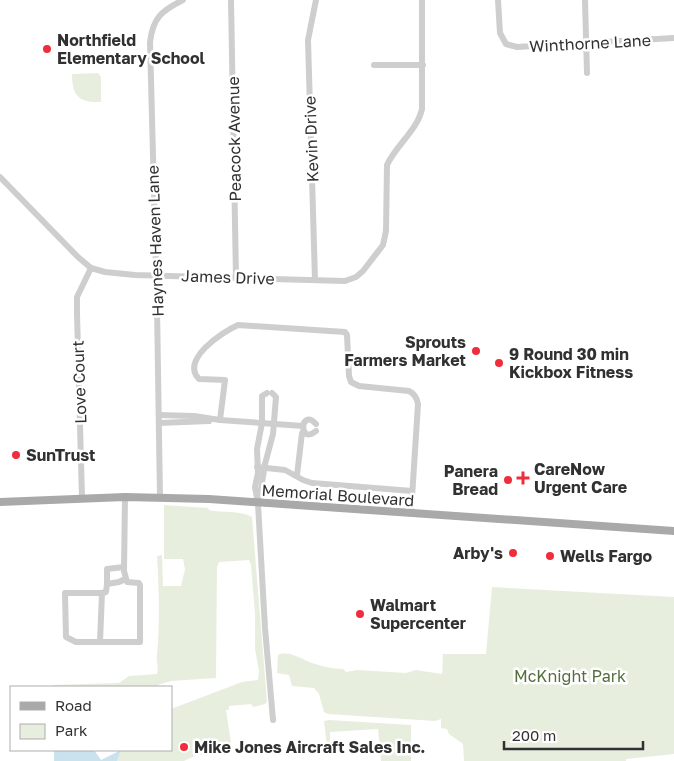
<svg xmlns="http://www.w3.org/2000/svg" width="674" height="761" viewBox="0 0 674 761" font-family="'Golos Text',sans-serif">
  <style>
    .green { fill: #e7eede }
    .water { fill: #cae1ee }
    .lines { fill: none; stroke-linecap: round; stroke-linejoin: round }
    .minor { stroke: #cecece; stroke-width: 6 }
    .major { stroke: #a9a9a9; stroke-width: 8 }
    .poi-dot { fill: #ee2d3d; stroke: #fff; stroke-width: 2 }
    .labels { text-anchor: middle; stroke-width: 5; stroke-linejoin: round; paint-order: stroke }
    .poi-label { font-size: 16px; font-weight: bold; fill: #313131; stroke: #fff; text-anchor: start }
    .street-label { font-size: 16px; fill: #313131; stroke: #fff }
    .park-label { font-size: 16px; fill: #546f3b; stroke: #fff }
  </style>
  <rect width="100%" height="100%" fill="#fff"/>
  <g class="green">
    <path d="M98,73L101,77V102C79,103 72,96 72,74Z"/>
    <path d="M164,505L208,508L209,510C222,513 240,510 252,517L267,702L265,704L253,707L251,704L229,706V710H226L232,749L197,755L184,761H117L121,750H171V709L242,682L258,680L259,671L255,649V614L251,565L249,560L219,562L217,567L216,678L171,681L158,685V687H52V685L119,683L129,676L157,674C159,667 156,662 157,655C160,622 159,589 157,556L162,555L163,586H181L185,569L183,559H164Z"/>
    <path d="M492,587L674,597V754L626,759V761H464L463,744L449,734L447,729L441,728V719L435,721L328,714L324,712L319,694L314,688L292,686L289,675L277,673L278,655C289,650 301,659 312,663C321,666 333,669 343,669L346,672L357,670L406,673L416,670L442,674V676L443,654H486Z"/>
    <polygon points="329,720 411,725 411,761 381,761 378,729 330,732 330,747 327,747 324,721"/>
  </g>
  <polygon class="water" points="54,750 94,750 101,760 121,750 117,761 54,761"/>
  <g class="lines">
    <g class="minor">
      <polyline points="231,0 236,278"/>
      <polyline points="498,0 500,33 506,44 517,47 674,38"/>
      <polyline points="585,0 587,73"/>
      <polyline points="374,65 423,65"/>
      <path d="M0,177L78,257L91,268L105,272L135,275L345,281L356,277L363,271L383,245L386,231L387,165C396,145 417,131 422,109V0"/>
      <polyline points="315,280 308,40 316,0"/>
      <polyline points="267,393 262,396 262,423 257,449 258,473 255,487 258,504 265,628 273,720"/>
      <polyline points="159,415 194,416 220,420 303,426"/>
      <path d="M220,420L225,380L199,379C180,360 222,332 238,325L345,332L347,335L349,376L351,382L359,386L409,391C415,394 417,398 418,404L411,513"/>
      <polyline points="159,423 209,421"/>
      <path d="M316,431C298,446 300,407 316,424"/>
      <polyline points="257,467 285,470 303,480 312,483 412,491"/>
      <polyline points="297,475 302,433 304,431"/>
      <polyline points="125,497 124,571 127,582 139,583 140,585 140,642 76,642 66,637 65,593 102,593 106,592 107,584 119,582 125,579"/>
      <polyline points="82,498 77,314 77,297 91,268"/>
      <path d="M160,498L157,307L150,42C153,18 161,11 183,0"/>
      <polyline points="259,502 265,464 273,434 276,397 272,393"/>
      <polyline points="107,584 107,569 124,567"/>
      <polyline points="100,642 102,593"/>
    </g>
    <polyline class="major" points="0,502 125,497 209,499 674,531"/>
  </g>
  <g class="poi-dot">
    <circle cx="47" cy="49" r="5"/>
    <circle cx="476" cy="351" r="5"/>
    <circle cx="499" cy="363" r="5"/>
    <circle cx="16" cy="455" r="5"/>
    <path d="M520.5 470.5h5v5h5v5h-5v5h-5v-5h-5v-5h5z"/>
    <circle cx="508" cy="480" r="5"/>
    <circle cx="513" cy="553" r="5"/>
    <circle cx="550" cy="556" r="5"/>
    <circle cx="360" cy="614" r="5"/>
    <circle cx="184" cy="747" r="5"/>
  </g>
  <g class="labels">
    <g class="poi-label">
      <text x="57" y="46">Northfield<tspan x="57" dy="18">Elementary School</tspan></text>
      <text x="466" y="348" text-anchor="end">Sprouts<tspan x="466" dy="18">Farmers Market</tspan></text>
      <text x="509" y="360">9 Round 30 min<tspan x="509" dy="18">Kickbox Fitness</tspan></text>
      <text x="26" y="461">SunTrust</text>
      <text x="534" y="475">CareNow<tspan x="534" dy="18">Urgent Care</tspan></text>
      <text x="498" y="477" text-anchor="end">Panera<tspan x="498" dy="18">Bread</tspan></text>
      <text x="503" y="559" text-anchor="end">Arby's</text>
      <text x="560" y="562">Wells Fargo</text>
      <text x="370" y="611">Walmart<tspan x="370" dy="18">Supercenter</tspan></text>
      <text x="194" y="753">Mike Jones Aircraft Sales Inc.</text>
    </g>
    <g class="street-label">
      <text transform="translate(590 43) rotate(-3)" y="6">Winthorne Lane</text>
      <text transform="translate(234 139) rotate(-91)" y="6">Peacock Avenue</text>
      <text transform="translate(311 139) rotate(-92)" y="6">Kevin Drive</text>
      <text transform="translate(155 241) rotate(-92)" y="6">Haynes Haven Lane</text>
      <text transform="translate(228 277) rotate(2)" y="6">James Drive</text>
      <text transform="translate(79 382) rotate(-92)" y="6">Love Court</text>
      <text transform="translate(338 495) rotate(4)" y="6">Memorial Boulevard</text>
    </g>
    <g class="park-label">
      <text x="570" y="682">McKnight Park</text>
    </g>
  </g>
  <rect x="10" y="686" width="162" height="65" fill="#ffffff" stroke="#adadad"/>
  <rect x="20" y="702" width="25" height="8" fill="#a9a9a9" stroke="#adadad"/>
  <text x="55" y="711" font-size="15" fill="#313131">Road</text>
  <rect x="20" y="724" width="25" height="15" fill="#e7eede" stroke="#adadad"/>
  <text x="55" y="736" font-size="15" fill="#313131">Park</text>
  <path d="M504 741v8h139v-8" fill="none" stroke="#313131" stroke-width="2.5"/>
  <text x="512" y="741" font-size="15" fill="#313131" stroke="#ffffff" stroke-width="4" paint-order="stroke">200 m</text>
</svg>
